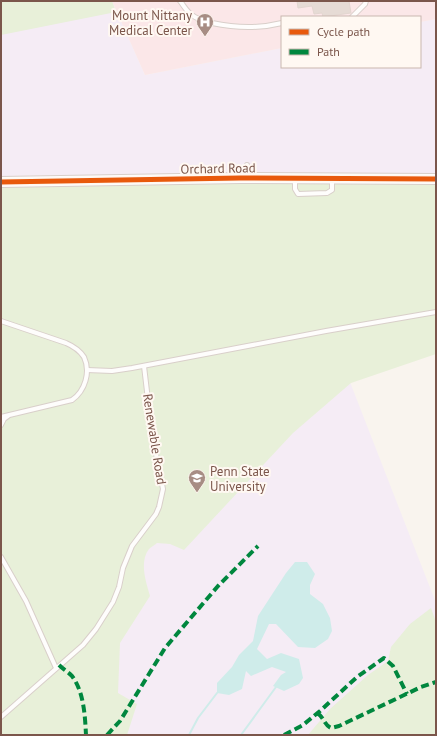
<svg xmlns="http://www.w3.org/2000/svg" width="437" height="736" viewBox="0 0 437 736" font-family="'PT Sans',sans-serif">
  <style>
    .education { fill: #f5ecf5 }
    .medical { fill: #fbe7e8 }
    .green { fill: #e8f0d9 }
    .water { fill: #cfecea }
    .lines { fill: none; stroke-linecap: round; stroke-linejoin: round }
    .stream { stroke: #cfecea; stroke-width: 2 }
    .building { fill: #e6dbd5; stroke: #e3d6d0 }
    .service-casing { stroke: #d9cfca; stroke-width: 6 }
    .tertiary-casing { stroke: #d9cfca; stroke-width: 12 }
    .service { stroke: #fefdfc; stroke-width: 4 }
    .tertiary { stroke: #fefdfc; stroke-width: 10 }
    .quiet { stroke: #00873e; stroke-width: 4; stroke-dasharray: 8 4; stroke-linecap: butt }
    .cycleway-casing { stroke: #fff8f2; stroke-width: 8 }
    .cycleway { stroke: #e8590c; stroke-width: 5 }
    .labels { text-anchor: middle; stroke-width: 4; stroke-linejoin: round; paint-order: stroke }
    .poi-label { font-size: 13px; fill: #7b564b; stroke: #fff8f2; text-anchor: end }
    .street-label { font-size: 13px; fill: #7b564b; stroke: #fff8f2 }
  </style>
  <rect width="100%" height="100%" fill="#f9f4ee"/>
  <g class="education">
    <polygon points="1,1 112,1 145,75 282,48 282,67 420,67 420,22 436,19 436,174 208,174 1,176"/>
    <polygon points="1,187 350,382 436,603 436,735 1,735"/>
  </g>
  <polygon class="medical" points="112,1 436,1 436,19 420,22 420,17 282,17 282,48 145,75"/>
  <g class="green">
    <polygon points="1,1 112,1 116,12 1,35"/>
    <path d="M1,176L436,182V354L351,383L293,433L184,550L170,544L157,543C155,545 151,547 149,549C139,562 146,582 150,596L120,643L118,693L137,704L127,735H1Z"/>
    <polygon points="431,608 436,622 436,735 308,735 330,709 368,675 388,661 391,647 410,624"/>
  </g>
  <polygon class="water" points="295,562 307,562 315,574 310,585 310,594 323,604 330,618 332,631 328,639 315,648 298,647 276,624 269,624 257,649 267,659 281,653 299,659 303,678 299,684 284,691 273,686 281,675 286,672 272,667 251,676 246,671 242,689 229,695 217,693 217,683 232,667 239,655 253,641 258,616 286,573"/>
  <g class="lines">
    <g class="stream">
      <polyline points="189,735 198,718 217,693"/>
      <polyline points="241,735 276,687"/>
    </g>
  </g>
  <polygon class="building" points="297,1 349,1 351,13 323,17 322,13 314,14 312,6 298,8"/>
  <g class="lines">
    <defs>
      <g id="service">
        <path d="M180,1C184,6 187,12 192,15C198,20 205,21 212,23C236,28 258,29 282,23"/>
        <polyline points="352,17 365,4 366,1"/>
        <polyline points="247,165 248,178"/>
        <polyline points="295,179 295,189 298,194 327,193 332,190 332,179"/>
        <path d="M1,321L66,343C73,346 80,351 84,357C91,372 85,391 72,400L1,417"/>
        <polyline points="87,370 112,371 132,368 326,331 436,312"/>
        <polyline points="1,425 4,419 8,416"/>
        <polyline points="1,557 26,601 56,668"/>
        <polyline points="1,717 83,645 96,629 113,602 119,587 123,568 132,546 156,514 159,507 163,489 152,434 144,366"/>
      </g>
      <polyline id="tertiary" points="1,182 240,178 436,179"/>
    </defs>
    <use href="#service" class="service-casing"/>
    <use href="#tertiary" class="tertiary-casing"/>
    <use href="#service" class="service"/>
    <use href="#tertiary" class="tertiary"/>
    <g class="quiet">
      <path d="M59,665C63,669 68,672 72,676C84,692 85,716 86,735"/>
      <path d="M317,713C324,717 324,725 331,728L339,726L421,687L436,682"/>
      <polyline points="107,735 120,721 165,648 218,586 258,546"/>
      <polyline points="284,735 303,725 320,711 357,677 384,658 393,666 407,694"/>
    </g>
    <defs>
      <polyline id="cycleway" points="1,182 240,178 436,179"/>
    </defs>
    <use href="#cycleway" class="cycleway-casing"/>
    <use href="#cycleway" class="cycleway"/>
  </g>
  <defs>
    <symbol id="hospital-pin" viewBox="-11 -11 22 30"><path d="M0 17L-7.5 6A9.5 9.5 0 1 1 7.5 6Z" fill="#a78d84" stroke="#fff8f2"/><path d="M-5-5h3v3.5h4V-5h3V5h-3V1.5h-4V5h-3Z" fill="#fff"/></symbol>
    <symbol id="university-pin" viewBox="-11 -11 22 30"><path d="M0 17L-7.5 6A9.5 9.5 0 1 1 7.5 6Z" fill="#a78d84" stroke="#fff8f2"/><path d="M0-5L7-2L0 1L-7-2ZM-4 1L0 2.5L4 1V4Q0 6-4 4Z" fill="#fff"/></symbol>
  </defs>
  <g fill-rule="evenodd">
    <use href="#hospital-pin" x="195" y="12" width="20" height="27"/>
    <use href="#university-pin" x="187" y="468" width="20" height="27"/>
  </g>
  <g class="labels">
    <g class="poi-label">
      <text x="192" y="20">Mount Nittany<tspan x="192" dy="15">Medical Center</tspan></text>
      <text x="210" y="476" text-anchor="start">Penn State<tspan x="210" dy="15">University</tspan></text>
    </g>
    <g class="street-label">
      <text transform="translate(218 168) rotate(-1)" y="5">Orchard Road</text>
      <text transform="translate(155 439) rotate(81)" y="5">Renewable Road</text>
    </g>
  </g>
  <rect width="437" height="736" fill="none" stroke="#7b564b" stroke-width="4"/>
  <rect x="281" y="16" width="140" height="52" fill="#fff8f2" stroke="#cab7af"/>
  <rect x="289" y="29" width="20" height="6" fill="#e8590c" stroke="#cab7af"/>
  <text x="317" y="36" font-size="12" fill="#7b564b">Cycle path</text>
  <rect x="289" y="49" width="20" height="6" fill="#00873e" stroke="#cab7af"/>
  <text x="317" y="56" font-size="12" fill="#7b564b">Path</text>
</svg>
